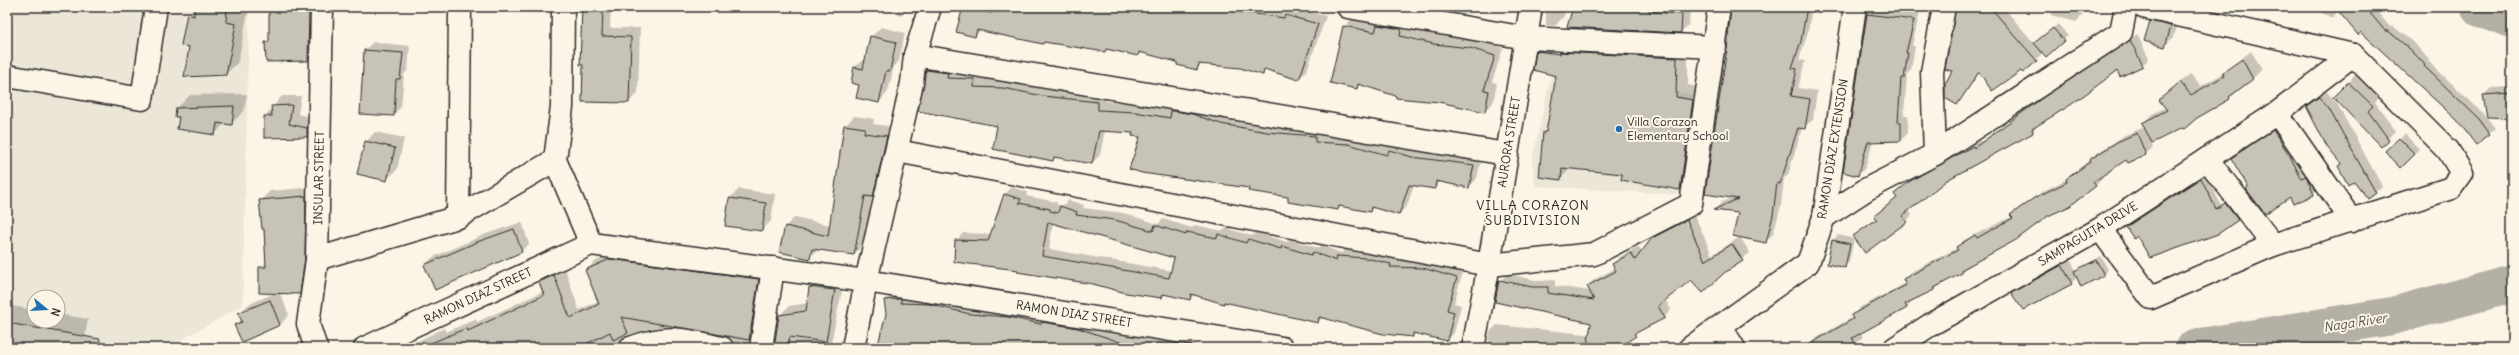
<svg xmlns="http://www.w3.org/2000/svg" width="2519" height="355" viewBox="0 0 2519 355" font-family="Delius,sans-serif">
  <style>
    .built { fill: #ece6d7; fill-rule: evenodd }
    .shadow { fill: #0003; fill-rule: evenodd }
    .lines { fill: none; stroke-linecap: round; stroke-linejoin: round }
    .river { stroke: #b4b0a5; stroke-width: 38 }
    .building { fill: #c8c3b7; stroke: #2b2b2b; fill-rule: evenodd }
    .minor-casing { stroke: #2b2b2b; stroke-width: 25 }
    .tertiary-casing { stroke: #2b2b2b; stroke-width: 25 }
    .minor { stroke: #fcf5e5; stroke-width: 22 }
    .tertiary { stroke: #fcf5e5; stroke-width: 22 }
    .poi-dot { fill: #1f6fb2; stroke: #fcf5e5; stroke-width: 1.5 }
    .labels { text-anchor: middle; stroke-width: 4; stroke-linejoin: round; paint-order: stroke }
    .poi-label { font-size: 12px; fill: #2b2b2b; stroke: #fcf5e5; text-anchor: start }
    .street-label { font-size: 12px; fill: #2b2b2b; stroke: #fcf5e5 }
    .neighbourhood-label { font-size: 13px; letter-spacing: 1px; fill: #2b2b2b; stroke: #fcf5e5 }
    .water-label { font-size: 13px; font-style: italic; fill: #545350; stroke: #fcf5e5 }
  </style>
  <rect width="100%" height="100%" fill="#fcf5e5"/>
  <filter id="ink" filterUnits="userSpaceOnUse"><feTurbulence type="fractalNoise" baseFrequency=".025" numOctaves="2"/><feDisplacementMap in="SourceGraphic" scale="8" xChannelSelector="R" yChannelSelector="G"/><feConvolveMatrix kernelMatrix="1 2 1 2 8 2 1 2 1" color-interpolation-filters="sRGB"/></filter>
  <g filter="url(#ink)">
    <g class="built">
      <path d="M7,7H249L243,305L167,348H7ZM34,297H58V321H34Z"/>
      <polygon points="1552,71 1705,97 1687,195 1535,186 1532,161"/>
    </g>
    <g class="shadow">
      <polygon points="195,7 238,7 238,10 248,12 238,62 226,74 190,46 188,15"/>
      <polygon points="272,7 318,7 318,50 308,60 266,43 270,39 270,10"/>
      <polygon points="583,7 611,7 610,28 640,28 638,93 629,102"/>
      <polygon points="883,7 910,7 901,16"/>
      <polygon points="964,7 1271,7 1291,10 1294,8 1326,16 1307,70 1299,79 1268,69 1262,74 1240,67 1203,63 1197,69 1179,61 1141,52 1138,55 1108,48 1105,51 981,30 975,36 957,31"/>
      <polygon points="1546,7 1566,7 1564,16 1555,26 1546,25"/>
      <polygon points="1590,7 1690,7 1689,24 1681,32"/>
      <polygon points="1867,7 1921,7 1912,46 1915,46 1911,70 1907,74 1904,115 1908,115 1908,133 1901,140 1873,141 1865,168 1858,175 1844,171"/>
      <polygon points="1959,7 2003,7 2035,44 2058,24 2068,36 2044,52 2023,72 2021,70 1980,72 1957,104 1954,71"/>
      <polygon points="2053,7 2086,7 2085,12 2076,22 2051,15"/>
      <polygon points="2320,7 2373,7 2391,28 2393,26 2416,45 2429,60 2428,61 2484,114 2495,128 2476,143 2458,120 2339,10 2332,18 2318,11"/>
      <polygon points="1740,9 1811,12 1808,32 1799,60 1805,61 1798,88 1817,91 1813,120 1802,128 1788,175 1784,178 1781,206 1773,234 1765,242 1740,213 1715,209 1722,202 1733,197"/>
      <polygon points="2161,12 2180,17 2174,37 2164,46 2151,22"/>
      <polygon points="1352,19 1442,36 1478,40 1503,48 1492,82 1497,83 1493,103 1484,111 1397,95 1361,84 1357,88 1344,27"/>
      <polygon points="881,27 905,33 899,61 894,66 888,92 879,102 860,84 852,83 855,67 866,58 871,37"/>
      <polygon points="2137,34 2149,59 2142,65 2118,69 2038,124 2033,132 2011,142 1991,156 1932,189 1908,209 1912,215 1906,222 1854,236 1877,218 1876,216 1882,209 1898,197 1895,194 1917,175 1980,140 1981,142 2050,92"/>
      <polygon points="1589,41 1688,46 1688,85 1705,88 1692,177 1680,189 1624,173 1571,168 1561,178 1544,132 1548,129 1576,53"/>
      <polygon points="373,42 410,46 408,70 404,74 401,107 393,115 365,50"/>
      <polygon points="2251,51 2262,69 2253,79 2229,98 2151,142 2153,147 2146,154 2128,162 2127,159 2101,176 2103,178 2096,185 2070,205 2048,215 1934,289 1913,299 1907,308 1860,332 1863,337 1848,348 1799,348 1853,317 1859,308 1906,283 1904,280 1911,272 1957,248 1964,240 2013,216 2019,208 2043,191 2067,179 2097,153 2125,135 2145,127 2143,123 2152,114 2166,107 2160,100 2190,74 2201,86 2224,73"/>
      <polygon points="935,62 982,71 982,78 1012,80 1106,94 1106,101 1144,104 1482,157 1477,178 1469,187 1441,181 1435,188 1414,185 1407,206 1399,214 1374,207 1370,211 1341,206 1338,209 1250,187 1182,179 1130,168 1141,136 1134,132 1105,130 1100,155 1092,163 1057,156 1053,160 998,125 920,110 927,70"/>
      <polygon points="2356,74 2380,97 2375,102 2396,131 2388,139 2334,97"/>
      <polygon points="2512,87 2512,117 2488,116 2484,95 2491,88"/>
      <polygon points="2326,91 2336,102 2382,186 2375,192 2342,163 2307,107"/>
      <polygon points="247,94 244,111 231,124 225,123 215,134 180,116 177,108 190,95"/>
      <polygon points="282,96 301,96 298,114 316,119 316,127 306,136 265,116"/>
      <polygon points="854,116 874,119 873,124 896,127 882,187 872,197 863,245 854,254 819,249 809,258 786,226 795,217 830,225 845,126"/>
      <polygon points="2280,125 2319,188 2313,194 2290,195 2249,187 2232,159"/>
      <polygon points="375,132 404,138 397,170 387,179 366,142"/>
      <polygon points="2405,134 2419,149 2401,166 2387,151"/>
      <polygon points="2206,174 2221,205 2230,199 2243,215 2238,220 2217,233 2138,235 2128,227"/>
      <polygon points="315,187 309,283 299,293 280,293 289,315 280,325 236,325 242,319 239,313 249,304 275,293 260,268 267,262 260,201 270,191"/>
      <path d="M1012,187L1027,192L1026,196L1057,202V205H1063L1068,200L1084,205L1083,208L1123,213L1158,224L1163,219L1192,228L1195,225L1223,231L1226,228L1252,236L1256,232L1287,242L1290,239L1318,248L1321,245L1341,253L1345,249L1374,251L1397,257V260L1430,262L1463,271L1454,303L1461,305L1454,333L1447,340L1416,333L1412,336L1323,317L1318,322L1195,294L1190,299L1165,294L1162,297L1019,269L956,241L963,233L991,234L1005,194ZM1053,223L1175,257L1172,271L1049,249Z"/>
      <polygon points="739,189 775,194 771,221 762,230 726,225 730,198"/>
      <polygon points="1694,214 1712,255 1740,237 1750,253 1724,272 1691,279 1665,299 1671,310 1664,318 1640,330 1617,348 1599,324 1500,281 1508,274 1539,281 1555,280 1555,286 1591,291 1588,286 1595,279 1616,268 1613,264 1620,257 1638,246 1642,253 1661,231"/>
      <polygon points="522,222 529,244 521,251 425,265 433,257 486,234"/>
      <polygon points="1838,235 1854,239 1849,262 1844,267 1828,264 1833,240"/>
      <polygon points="620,250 767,270 762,348 734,348 735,344 725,335 676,326 652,328 627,335 630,348 404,348 444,328 446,332 476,319 477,322 544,291 540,282 549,273 564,266 579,310 600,300 586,270 596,261"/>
      <polygon points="2101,256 2108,270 2103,274 2078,277 2071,283 2013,294 2020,286 2070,258 2076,271"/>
      <polygon points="819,278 844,281 830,348 775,348 780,315 789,306 808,303 810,287"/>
      <polygon points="890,295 1221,348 878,348 887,314 885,300"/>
      <polygon points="7,305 34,310 34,321 58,321 58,314 88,319 83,348 7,348"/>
      <polygon points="1497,325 1605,336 1601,348 1487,348 1490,332"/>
    </g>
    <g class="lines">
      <g class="river">
        <polyline points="2479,7 2512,20"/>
        <polyline points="2195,348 2392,316 2512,284"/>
      </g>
    </g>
    <g class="building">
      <polygon points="194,7 227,7 226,22 236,24 226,75 184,77 189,47 181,45 187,14 194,16"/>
      <polygon points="582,7 603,7 602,36 631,37 629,103 582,102 583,65 580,65"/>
      <polygon points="963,7 992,13 994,7 1243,7 1242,12 1284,18 1285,15 1318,24 1299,80 1264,69 1263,75 1240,68 1199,64 1197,70 1177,65 1177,62 1139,52 1138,56 1106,49 1105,52 1044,42 1043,44 977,30 975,37 956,32"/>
      <polygon points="1573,7 1649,7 1649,12 1682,14 1681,33 1567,27"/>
      <polygon points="1731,7 1807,7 1801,41 1792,68 1797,69 1791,96 1810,99 1805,129 1798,128 1780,184 1777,183 1773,215 1766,243 1733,236 1738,213 1713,210 1738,199 1705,194 1727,48"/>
      <polygon points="1956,7 1990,7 2037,61 2023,73 2021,71 1992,91 1979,72 1957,105 1945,98 1945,84 1952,71 1945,69"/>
      <polygon points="2335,7 2365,7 2386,32 2387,30 2411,50 2425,65 2424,66 2479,119 2490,134 2476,145 2457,120 2361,32 2358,35"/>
      <polygon points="309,9 308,61 266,62 265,42 269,42 269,10"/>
      <polygon points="1867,14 1914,20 1906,53 1908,53 1904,78 1901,78 1898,122 1901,122 1901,141 1868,142 1858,176 1843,172"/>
      <polygon points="2150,21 2171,26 2165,47 2144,41"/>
      <polygon points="1377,25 1401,29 1400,36 1434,44 1470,48 1495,56 1484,90 1489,91 1485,112 1439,102 1396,98 1396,96 1358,84 1357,89 1330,83 1343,26 1375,32"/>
      <polygon points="2053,28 2064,41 2046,57 2034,43"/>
      <polygon points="870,36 896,42 890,71 886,71 879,103 856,98 859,85 851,83 854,67 863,69"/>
      <polygon points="2130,40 2143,66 2120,77 2117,71 2072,104 2032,129 2033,133 1947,180 1902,216 1907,222 1865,253 1853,236 1877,219 1874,216 1897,198 1894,194 1910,181 1973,146 1974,148 2042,98"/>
      <polygon points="364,50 403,53 400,79 396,79 394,116 360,114"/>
      <polygon points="1536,51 1560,54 1560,52 1677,58 1676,97 1693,100 1680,190 1621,180 1622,174 1562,168 1561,180 1539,177 1543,132 1546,132 1556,76 1533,70"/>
      <polygon points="2242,59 2253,79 2229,97 2230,99 2197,118 2184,129 2182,128 2152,143 2142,123 2167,110 2159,100 2180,82 2191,95 2224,76 2222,73"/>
      <polygon points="926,70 948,73 947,78 974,79 974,87 1003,88 1043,96 1098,102 1098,110 1135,112 1170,118 1171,111 1175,111 1192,114 1221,124 1267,132 1315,136 1315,142 1348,144 1387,155 1389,150 1412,157 1474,165 1469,188 1436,181 1435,189 1409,185 1399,215 1371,207 1370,212 1339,206 1338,210 1288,202 1288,197 1248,191 1249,188 1142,173 1129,169 1140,137 1132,136 1133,133 1099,131 1092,164 1054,157 1053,161 993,149 997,126 918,111"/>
      <polygon points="2348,82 2373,106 2368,111 2389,140 2381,147 2333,97"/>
      <polygon points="2511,93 2512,118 2487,117 2483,95"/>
      <polygon points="2319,97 2329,109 2376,193 2368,199 2354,181 2348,185 2338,166 2341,164 2327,147 2306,106"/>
      <polygon points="292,105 289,124 307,128 307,137 264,138 264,116 272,116 271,106"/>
      <polygon points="234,106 232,125 217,123 215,135 177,129 179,117 175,117 176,108"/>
      <polygon points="844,125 865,128 864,133 887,136 873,197 865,196 854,255 812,249 810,259 779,252 785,226 828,236"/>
      <polygon points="2273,130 2290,156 2301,178 2306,176 2307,178 2314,195 2293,204 2290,197 2265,214 2246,189 2248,187 2231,158"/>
      <polygon points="2137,133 2146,155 2128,163 2126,160 2093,182 2096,186 2070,206 2048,216 2016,240 1961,270 1962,273 1934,288 1934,290 1905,304 1907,308 1852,338 1858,348 1803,348 1853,319 1851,315 1906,285 1903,279 1958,250 1956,247 1975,235 1977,238 2013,218 2010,215 2034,198 2067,182 2066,179 2090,162 2089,160 2117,142"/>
      <polygon points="2399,138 2415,154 2401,168 2385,151"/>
      <polygon points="365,141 395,148 387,181 357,174"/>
      <polygon points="2201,178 2216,209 2225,203 2238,220 2218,234 2150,258 2137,236 2134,239 2126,227"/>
      <path d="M1004,194L1021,199L1019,203L1050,209V211L1058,213L1060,206L1077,212L1076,215L1115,220L1153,231L1155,225L1186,235L1187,232L1217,238L1218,234L1246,243L1248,239L1281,249L1282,246L1311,255L1313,252L1336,261L1337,256L1366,258L1391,264L1390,267L1423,268L1457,278L1447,310L1454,312L1447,341L1413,333V337L1383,334L1319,317L1318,323L1224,302V304L1191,294L1190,300L1163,294L1162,298L1126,293L1093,284L1017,272L1018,270L954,262L955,240L988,241ZM1048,222L1174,258L1169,278L1042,256Z"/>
      <polygon points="306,196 305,258 300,294 259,293 259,267 266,267 264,229 262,229 259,200"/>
      <polygon points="729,198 766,203 762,231 725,226"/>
      <polygon points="1687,220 1705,261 1732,244 1743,261 1724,273 1703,293 1691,280 1658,306 1665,318 1634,334 1636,336 1618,348 1587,348 1591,323 1495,302 1499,280 1532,287 1548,287 1548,293 1594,300 1587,286 1616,271 1612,264 1631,253 1635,260 1652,238"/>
      <polygon points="514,229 522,252 435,290 424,265 477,242"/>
      <polygon points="1832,240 1850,244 1845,268 1827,264"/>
      <polygon points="610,259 759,279 749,340 621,317 628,333 613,340 610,332 578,348 419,348 467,328 468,331 544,295 539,282 554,275 570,318 599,304 585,270"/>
      <polygon points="2096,260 2104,275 2081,287 2074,271"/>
      <polygon points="2062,265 2072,284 2023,310 2011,293"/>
      <polygon points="809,287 835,290 826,342 790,337 786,348 774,348 779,315 806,311"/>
      <polygon points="898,299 901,299 901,303 929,304 970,314 1008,317 1041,324 1042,322 1078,328 1129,345 1128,348 877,348 886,314 884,300"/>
      <polygon points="270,300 280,325 242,342 234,325 242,322 238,313"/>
      <polygon points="7,323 100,339 99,348 7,348"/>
    </g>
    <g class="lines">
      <defs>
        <g id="minor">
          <polyline points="563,7 562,107 555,160 591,244"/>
          <polyline points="1348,7 1526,38 1715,47"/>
          <polyline points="915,55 1506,154"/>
          <polyline points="7,76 142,99 156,7"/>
          <polyline points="2277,113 2352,221"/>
          <polyline points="897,151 1489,265 1594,254 1691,204 1719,7"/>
          <polyline points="1935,154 1932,72 1944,7"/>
          <polyline points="2207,159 2273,245"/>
          <polyline points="458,217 460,7"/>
          <polyline points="1824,217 1867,189 1935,154 2121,32 2126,7"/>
          <polyline points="1824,217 1855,7"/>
          <polyline points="2100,229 2151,298 2273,245 2451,188 2462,173 2448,150 2353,55 2143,7"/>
          <polyline points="317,259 458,217 555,160"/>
          <polyline points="1721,327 1734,348"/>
          <polyline points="316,348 308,324 317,259 322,7"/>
          <path d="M630,348C669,334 682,339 722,348"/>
          <polyline points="761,348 773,268"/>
          <polyline points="853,348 866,281 912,83 915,55 930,7"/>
          <polyline points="1473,348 1489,265 1531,7"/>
          <polyline points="1895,348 1930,325 2100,229 2277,113 2353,55"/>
        </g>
        <g id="tertiary">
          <polyline points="365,348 591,244 866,281 1282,348"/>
          <polyline points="1690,348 1808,263 1824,217"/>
        </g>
      </defs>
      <use href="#minor" class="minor-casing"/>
      <use href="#tertiary" class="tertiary-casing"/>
      <use href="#minor" class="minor"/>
      <use href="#tertiary" class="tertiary"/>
    </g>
  </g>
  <circle class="poi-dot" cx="1619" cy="129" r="4"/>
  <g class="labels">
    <g class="poi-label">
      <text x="1627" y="126">Villa Corazon<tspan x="1627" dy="14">Elementary School</tspan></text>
    </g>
    <g class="street-label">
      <text transform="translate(1509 142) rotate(-81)" y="4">AURORA STREET</text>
      <text transform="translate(1833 149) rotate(-81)" y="4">RAMON DIAZ EXTENSION</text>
      <text transform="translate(319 178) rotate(-89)" y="4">INSULAR STREET</text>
      <text transform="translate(2088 234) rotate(-31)" y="4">SAMPAGUITA DRIVE</text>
      <text transform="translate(478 296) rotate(-25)" y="4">RAMON DIAZ STREET</text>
      <text transform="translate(1074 314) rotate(9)" y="4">RAMON DIAZ STREET</text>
    </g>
    <g class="neighbourhood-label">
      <text x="1533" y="210">VILLA CORAZON<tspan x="1533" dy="15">SUBDIVISION</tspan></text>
    </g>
    <g class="water-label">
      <text transform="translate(2355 322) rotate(-9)" y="5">Naga River</text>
    </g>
  </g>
  <rect width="2519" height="355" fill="none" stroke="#fcf5e5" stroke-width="24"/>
  <rect x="12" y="12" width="2495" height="331" fill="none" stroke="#2b2b2b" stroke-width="1.5" filter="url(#ink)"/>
  <g transform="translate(46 309) rotate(108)"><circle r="19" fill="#fcf5e5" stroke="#a8a49b"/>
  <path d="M0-3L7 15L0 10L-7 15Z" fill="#1f6fb2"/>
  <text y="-6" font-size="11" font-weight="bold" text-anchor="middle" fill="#2b2b2b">N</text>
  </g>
</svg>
